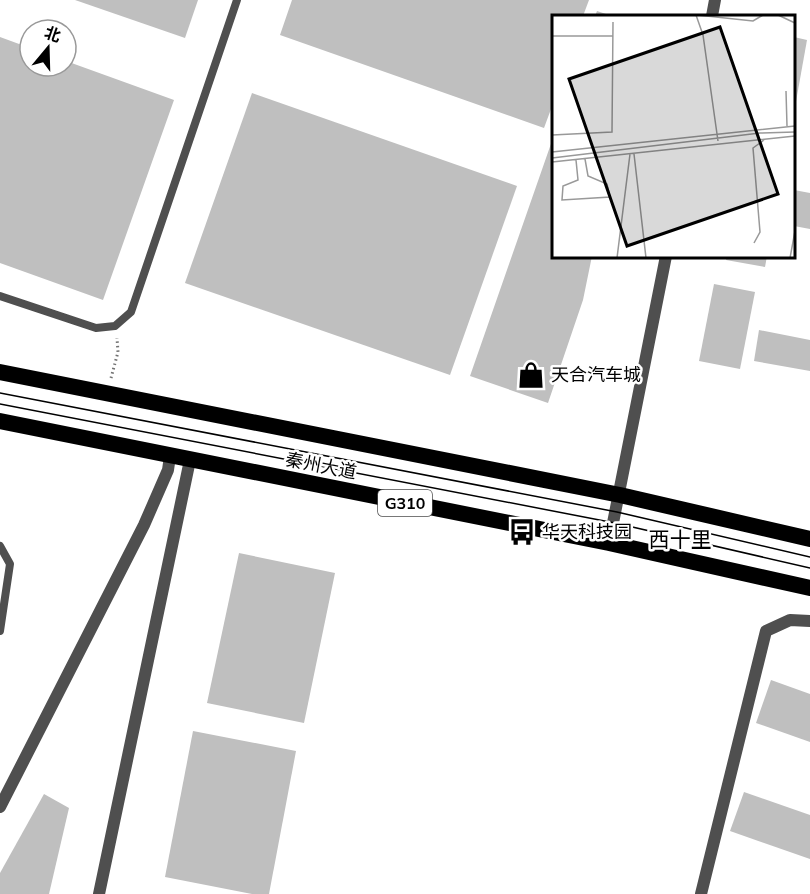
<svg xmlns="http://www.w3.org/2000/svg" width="810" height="894" viewBox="0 0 810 894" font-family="Mulish,'Noto Sans SC',sans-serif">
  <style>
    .building { fill: #bfbfbf }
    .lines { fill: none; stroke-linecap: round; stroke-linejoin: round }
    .path { stroke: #717171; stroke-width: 3; stroke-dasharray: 1.5 3; stroke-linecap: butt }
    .service { stroke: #4f4f4f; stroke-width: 8 }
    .minor { stroke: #4f4f4f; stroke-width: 12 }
    .tertiary { stroke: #4f4f4f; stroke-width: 12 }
    .trunk { stroke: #000; stroke-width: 16 }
    .tram { stroke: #000; stroke-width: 1.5 }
    .labels { text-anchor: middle; stroke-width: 5; stroke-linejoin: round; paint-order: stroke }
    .shield { fill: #fff; stroke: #4c4c4c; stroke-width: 1.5 }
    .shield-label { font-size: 16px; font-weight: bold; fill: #000 }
    .poi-label { font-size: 18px; fill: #000; stroke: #fff; text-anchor: start }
    .street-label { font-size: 18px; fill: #000; stroke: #fff }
    .quarter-label { font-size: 21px; fill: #000; stroke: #fff }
    .inset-road { fill: none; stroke: #999; stroke-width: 1.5 }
    .view { fill: #000; fill-opacity: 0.15; stroke: #000; stroke-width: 3 }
    .inset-edge { fill: none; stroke: #000; stroke-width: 3 }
  </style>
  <rect width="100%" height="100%" fill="#fff"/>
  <g class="building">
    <polygon points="75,0 198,0 185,38"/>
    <polygon points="292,0 589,0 583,16 554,16 554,101 544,128 280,35"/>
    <polygon points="597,11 612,16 595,16"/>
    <polygon points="0,37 30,48 30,66 66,66 66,61 174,100 103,300 0,263"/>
    <polygon points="794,37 807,40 795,107 794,107"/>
    <polygon points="252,93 517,186 450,375 185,283"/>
    <polygon points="553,138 554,256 592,256 583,300 548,403 470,376"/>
    <polygon points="794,190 810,193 810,229 794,226"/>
    <polygon points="727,256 767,256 765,267 726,260"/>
    <polygon points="714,284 755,292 740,369 699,361"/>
    <polygon points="759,330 810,340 810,371 754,361"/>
    <polygon points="239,553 335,573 304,723 207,703"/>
    <polygon points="771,680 810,694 810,742 756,723"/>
    <polygon points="193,731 296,751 269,894 252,894 165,877"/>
    <polygon points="744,792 810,815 810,859 730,831"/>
    <polygon points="44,794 69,808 49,894 0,894 0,873"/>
  </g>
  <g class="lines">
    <polyline class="path" points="111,378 118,352 117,338"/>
    <g class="service">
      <polyline points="0,296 96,328 115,326 131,312 237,0"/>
      <polyline points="0,546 10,564 0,631"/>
    </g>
    <g class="minor">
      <polyline points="0,807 144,525 168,470 170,456"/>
      <polyline points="99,894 190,460"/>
      <polyline points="701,894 766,631 790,620 810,621"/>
    </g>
    <g class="tertiary">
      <polyline points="712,16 715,0"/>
      <polyline points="609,543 666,256"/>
    </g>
    <g class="trunk">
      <polyline points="0,372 620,495 810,539"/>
      <polyline points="0,421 609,543 810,588"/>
    </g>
    <g class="tram">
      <polyline points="0,393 617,512 810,557"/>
      <polyline points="0,404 615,523 810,568"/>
    </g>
  </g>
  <defs>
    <symbol id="shop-bare" viewBox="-9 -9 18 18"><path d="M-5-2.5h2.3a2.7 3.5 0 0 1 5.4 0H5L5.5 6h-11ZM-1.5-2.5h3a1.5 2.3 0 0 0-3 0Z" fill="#000" stroke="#fff" stroke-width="2.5" paint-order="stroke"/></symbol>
    <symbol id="bus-bare" viewBox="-9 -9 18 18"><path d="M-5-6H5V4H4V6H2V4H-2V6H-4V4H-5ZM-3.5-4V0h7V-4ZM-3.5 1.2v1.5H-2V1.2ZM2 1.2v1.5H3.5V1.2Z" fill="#000" stroke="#fff" stroke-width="2.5" paint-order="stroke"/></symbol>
  </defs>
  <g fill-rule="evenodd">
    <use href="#shop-bare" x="512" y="356" width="38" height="38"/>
    <use href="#bus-bare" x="503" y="513" width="38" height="38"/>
  </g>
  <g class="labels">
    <rect class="shield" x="378" y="490" width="54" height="26" rx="4.5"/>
    <g class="shield-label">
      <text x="405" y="509">G310</text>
    </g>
    <g class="poi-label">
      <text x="551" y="381">天合汽车城</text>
      <text x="542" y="538">华天科技园</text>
    </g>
    <g class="street-label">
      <text transform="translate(321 466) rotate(11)" y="6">秦州大道</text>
    </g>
    <g class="quarter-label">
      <text x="680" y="547">西十里</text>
    </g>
  </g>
  <g transform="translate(552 15)">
    <rect width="243" height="243" fill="#fff"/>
    <path class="inset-road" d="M144,0L151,20L166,126M145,0L201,6L211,0M226,0L243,8M0,21H61M234,76L235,111M0,120L60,117L61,7M0,137L243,111M82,139L94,243M0,143L208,118L243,117M24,145L26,165L11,171L10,185L58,182L55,169L36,161L33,144M0,147L243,121M202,228L208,217L201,133L212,125M65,243L78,139M238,243L243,216"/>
    <path class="view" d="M168,12L226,179L75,231L17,64Z"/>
    <rect width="243" height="243" class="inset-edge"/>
  </g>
  <g transform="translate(48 48) rotate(19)"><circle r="28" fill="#ffffff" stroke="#999999" stroke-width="1.5"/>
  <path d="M0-4.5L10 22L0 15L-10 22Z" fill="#000000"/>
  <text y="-9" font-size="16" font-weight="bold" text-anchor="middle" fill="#000000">北</text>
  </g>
</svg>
